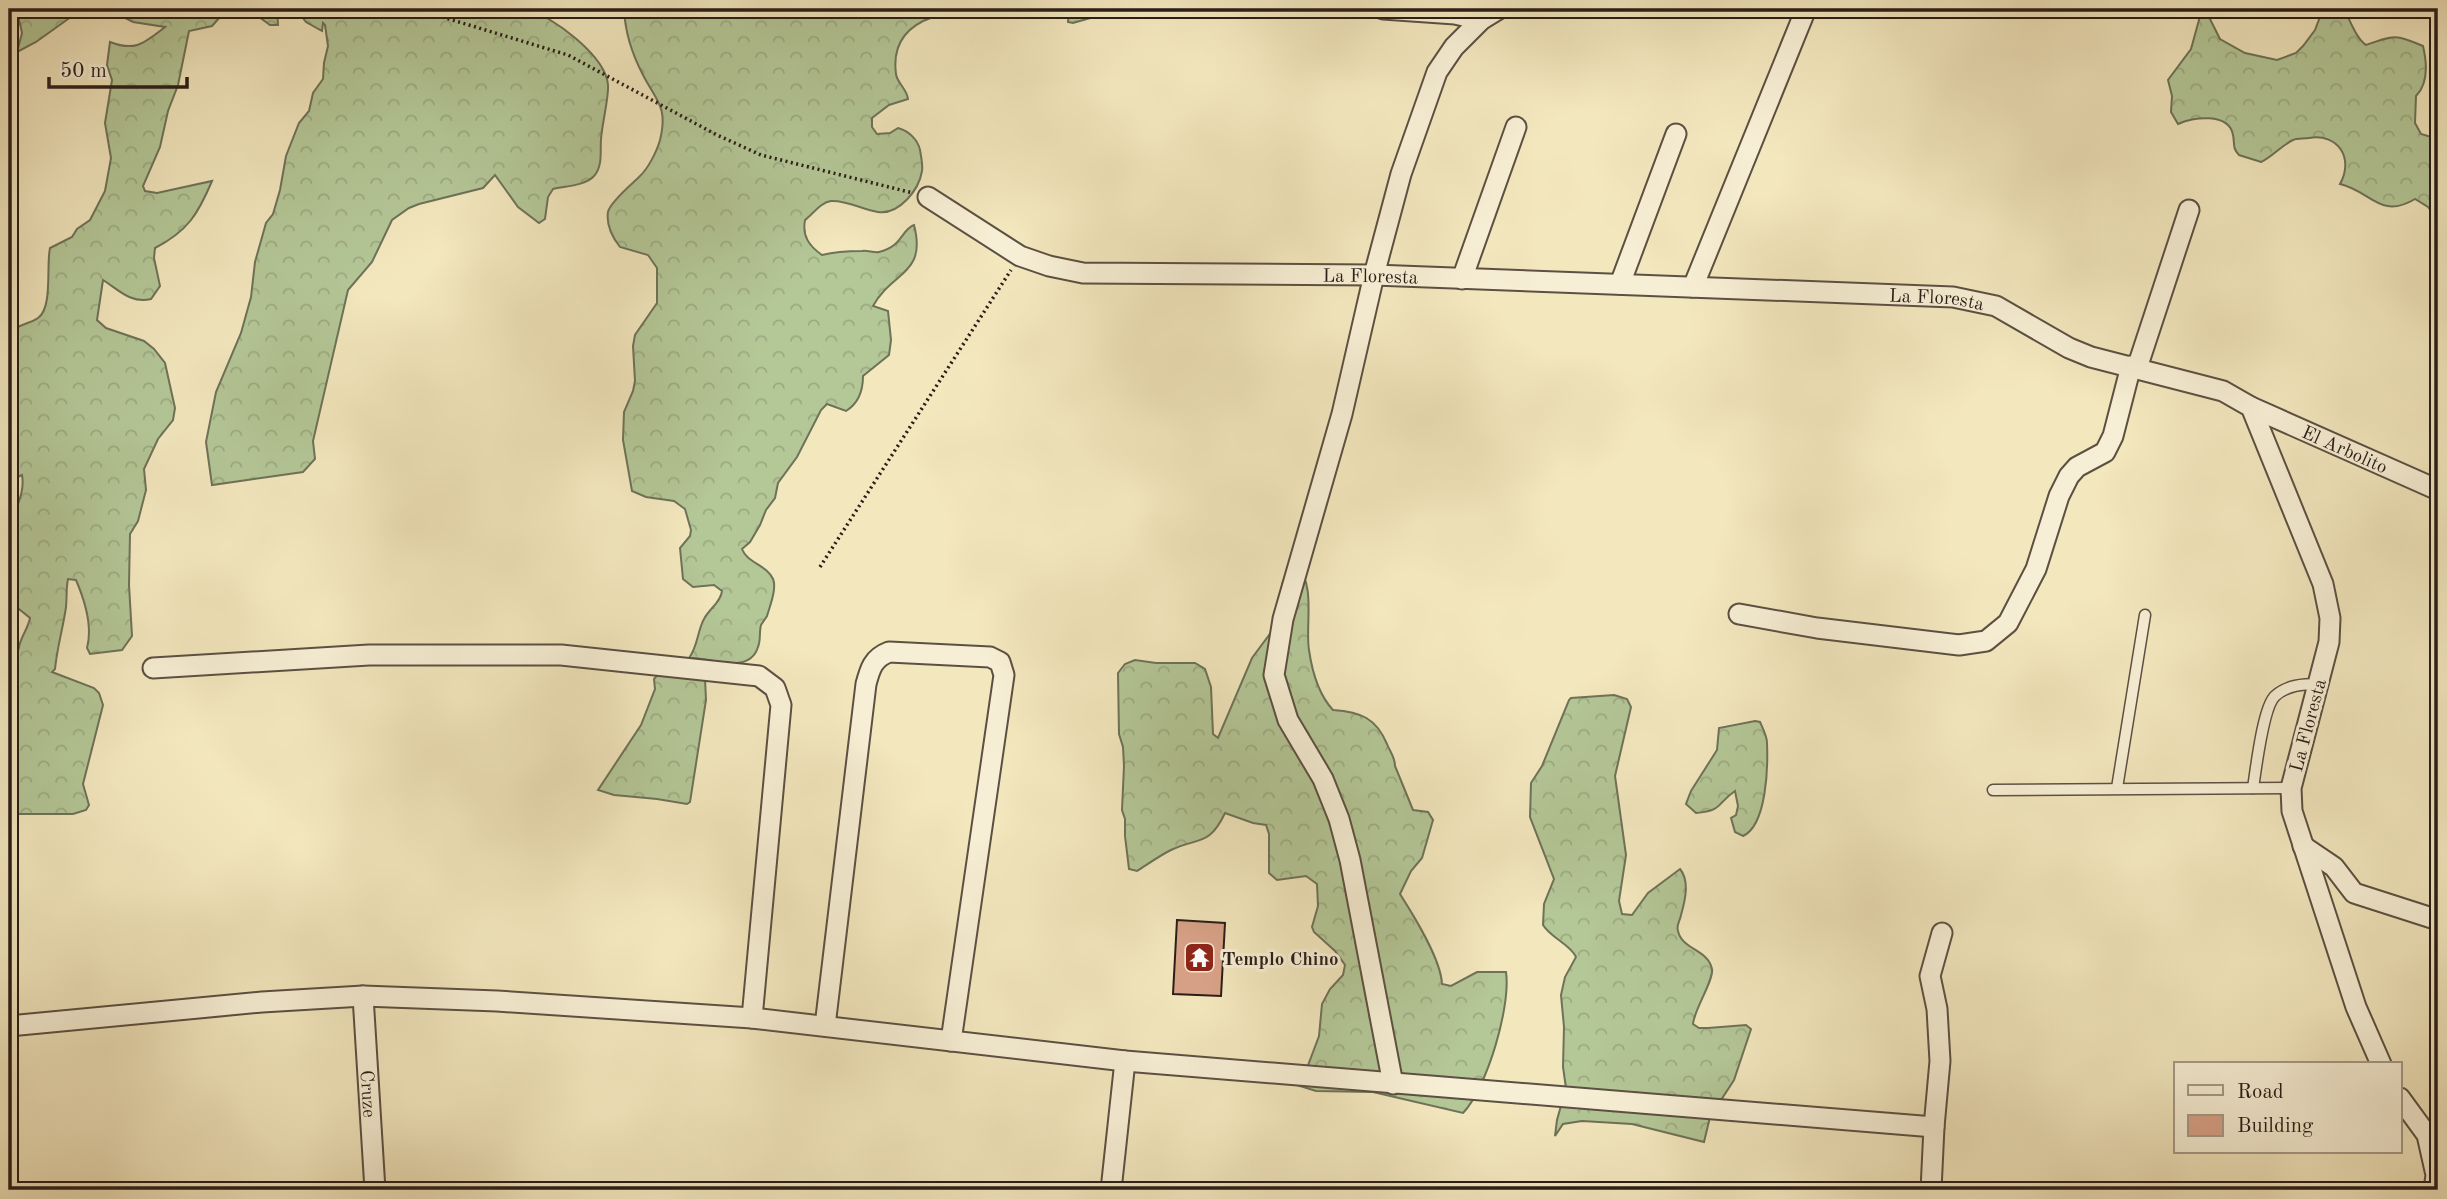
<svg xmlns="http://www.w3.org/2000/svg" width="2447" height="1199" viewBox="0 0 2447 1199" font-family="'Old Standard TT',serif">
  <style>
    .forest { fill: url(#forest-crowns); stroke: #6e7258; stroke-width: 2 }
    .building { fill: #d8a288; stroke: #291d18; stroke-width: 2 }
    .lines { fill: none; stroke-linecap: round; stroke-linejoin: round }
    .service-casing { stroke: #5c5042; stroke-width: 13 }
    .minor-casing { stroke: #5c5042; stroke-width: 23 }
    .path { stroke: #291d18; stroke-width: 3.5; stroke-dasharray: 2 3.5; stroke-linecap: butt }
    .service { stroke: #f7efd5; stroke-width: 10 }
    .minor { stroke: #f7efd5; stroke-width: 19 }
    .labels { text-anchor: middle; stroke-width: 6; stroke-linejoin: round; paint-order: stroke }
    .street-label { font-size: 19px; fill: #291d18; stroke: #f7efd5 }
    .poi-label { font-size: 19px; font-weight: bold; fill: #291d18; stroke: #f7efd5; text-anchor: start }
  </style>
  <defs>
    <pattern id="forest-crowns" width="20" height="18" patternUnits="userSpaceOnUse" patternTransform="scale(1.75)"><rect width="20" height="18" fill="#b4c797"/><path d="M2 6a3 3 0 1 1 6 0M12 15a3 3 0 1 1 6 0" fill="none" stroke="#9baa81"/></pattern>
  </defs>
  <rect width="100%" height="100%" fill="#f3e7be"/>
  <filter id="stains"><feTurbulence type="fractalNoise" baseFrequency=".00286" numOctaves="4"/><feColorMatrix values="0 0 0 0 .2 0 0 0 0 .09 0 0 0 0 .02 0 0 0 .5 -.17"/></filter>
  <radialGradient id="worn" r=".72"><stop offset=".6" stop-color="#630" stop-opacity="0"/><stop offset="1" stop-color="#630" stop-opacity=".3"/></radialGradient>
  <g class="forest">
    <polygon points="20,9 82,9 36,42 17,52 22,33 18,15"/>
    <path d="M108,9H238L235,13L220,17L212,26L189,31L178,85L168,111L160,147L143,186L145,191L157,193L212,181C198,214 188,231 155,248L154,258L160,286L151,299C131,304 119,290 103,280L97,320L106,328L144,341L154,349L165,363L175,408L173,420L158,439L144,469L146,490L138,521L130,534L129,585L132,636L122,650L90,654L87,648C93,626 85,601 76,580L68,579C66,588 67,597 66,607C63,628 57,648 55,669L52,672L94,688L99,693L103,705L83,784L89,805L86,810L73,814H9V676C15,665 16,658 19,647C21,636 28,629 30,618L9,601C9,579 7,556 9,534C11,514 26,496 22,475L9,481V334C19,323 28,325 38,318C53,308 46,265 50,248L72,237L77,229L90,220L105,191L111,158L105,123L112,80L107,65L110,42C136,52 144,43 165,27L133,22Z"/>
    <polygon points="248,9 277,9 278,25 270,25"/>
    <path d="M296,9H527C552,16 606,56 608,85C609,97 602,124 601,139C600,151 603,166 594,176C585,186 565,186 553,189L548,197L545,219L539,223L518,207L495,175L483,188L419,204L409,208L392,220L372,262L348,290L313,441L315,459L303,472L212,485L206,442L216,392L241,333L251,297L255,262L266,223L273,214L280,190L286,156L299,123L309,111L313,93L323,79L324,63L328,46L325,25L323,23L322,31L306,22Z"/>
    <path d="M624,9H937L933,17C907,26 892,44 896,74C897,83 907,89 908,99L889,105L872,118V127L877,134L890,133L898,128C909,131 918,140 920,150C921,156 923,165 922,171C919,190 899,215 878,212C863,210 847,200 831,201C821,202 813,214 805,220C802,236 809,246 822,255C834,252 849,251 862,251C867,250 874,253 879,252C902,247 901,230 914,225C927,275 892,271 873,306L888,311L891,340L889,355L863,376C863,390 859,403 846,411L827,404L821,410L797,457L778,483L775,498L766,510L760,525L750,542L742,549C747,563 767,565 773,579C777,588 770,606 767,616C765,619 763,622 761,625C759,632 761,640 758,647C749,676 709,657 689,658C698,646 697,632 704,619C709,609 721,602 722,591L714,585L693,587L683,579L680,548L690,536L691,530L685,509L674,501L646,497L632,491L623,440L624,412L633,391L635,381L633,346L635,335L657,303V268L648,255L620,247C613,238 606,225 608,212C610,202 632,184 639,177C648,169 657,151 660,140C668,107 657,102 643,75C632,54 625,32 624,9Z"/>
    <polygon points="1069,9 1122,9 1073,23 1068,22"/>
    <path d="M2202,9H2205L2220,39L2245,53L2277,60L2296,53L2303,46L2315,30L2323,9H2344C2350,20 2356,38 2366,45C2394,35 2395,34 2423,46C2427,63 2429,83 2416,96L2415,123L2421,134L2438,139V220L2428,207L2415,199C2380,220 2371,191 2340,184C2354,159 2339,133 2309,138C2304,139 2297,138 2293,140C2282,145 2272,157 2261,162L2239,155C2232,148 2235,144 2233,135C2229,112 2192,117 2178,124L2171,112L2172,96L2168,80L2191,49Z"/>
    <path d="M1297,566C1316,585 1305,626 1309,650C1312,671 1318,694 1333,710C1361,712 1376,718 1387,744C1390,752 1395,757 1395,766L1413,810L1428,812L1433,820L1422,858L1411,871L1400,894C1414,916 1441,959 1442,984L1451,986L1477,972H1506C1511,1006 1487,1088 1463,1113L1373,1092L1316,1091L1297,1085L1301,1084L1319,1036L1322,1004L1330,989L1343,975L1345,965L1335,951L1314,932L1312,927L1318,906L1317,884L1306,876L1277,880L1269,873V834L1266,825L1253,823L1225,813C1209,847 1198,837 1171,850C1159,856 1148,864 1137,871L1129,869L1125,836V819L1122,810L1124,766L1123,747L1119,734L1118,673L1125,664L1135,660L1156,663H1195L1205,669L1211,687L1213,734L1218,738L1252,658L1272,631L1283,581Z"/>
    <polygon points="659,673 690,679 705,678 706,700 690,802 687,804 657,799 614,795 598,790 641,725 655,689 654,679"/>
    <path d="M1614,695L1627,699L1631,707L1615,776L1626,855L1619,901L1622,914L1632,915L1648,893L1680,869C1690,881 1685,901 1681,915C1680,921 1676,925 1678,931C1682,950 1708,949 1712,969C1714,980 1694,1010 1693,1024L1699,1028H1708L1746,1025L1751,1029L1734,1080L1710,1117L1704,1142L1632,1124L1582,1121L1563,1124L1555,1136L1557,1120L1566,1088L1563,1067L1564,1027L1561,995L1565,977L1576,957C1571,945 1551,938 1543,925L1544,904L1554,879L1530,817L1531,783L1542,766L1569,700L1571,698Z"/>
    <path d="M1755,721L1760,722C1763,729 1767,736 1767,743C1768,766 1767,825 1743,836L1735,832L1731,818L1736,815L1738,806L1735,791C1717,803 1723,811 1696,813L1686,804L1691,791L1717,750L1719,728Z"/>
  </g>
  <polygon class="building" points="1177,920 1225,923 1221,996 1173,994"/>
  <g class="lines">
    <defs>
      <g id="service">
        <polyline points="2117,788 2145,615"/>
        <path d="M2253,788C2256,769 2263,707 2275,696C2287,685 2303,684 2318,684"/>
        <polyline points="1993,790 2291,788"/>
      </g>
      <g id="minor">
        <polyline points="1383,9 1455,14 1481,20"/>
        <path id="s1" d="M928,197L1020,256L1049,266L1083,273L1374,275L1953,297L1996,306L2069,348L2091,357L2223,391L2251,407L2323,584L2330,618L2329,642L2291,788L2292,811L2356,1007L2381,1064"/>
        <polyline points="1462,279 1516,127"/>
        <polyline points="1620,284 1676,134"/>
        <polyline points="1693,287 1806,9"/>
        <polyline points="2137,368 2189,210"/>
        <path id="s2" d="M2251,407L2438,490"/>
        <polyline points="1739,614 1817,628 1959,645 1986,641 2008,623 2036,569 2059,496 2069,476 2077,467 2105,452 2113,436 2131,366"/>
        <polyline points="153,668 369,655 561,655 759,676 775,688 781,705 752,1018"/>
        <polyline points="2303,846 2334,867 2354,893 2438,920"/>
        <path id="s3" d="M363,996L375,1190"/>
        <polyline points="9,1026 262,1002 363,996 497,1001 752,1018 1125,1061 1934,1127 1931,1190"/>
        <path d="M825,1026L866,684C870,669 873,658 889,652L990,657L1000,662L1004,675L951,1041"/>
        <polyline points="1393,1084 1350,860 1339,819 1323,779 1288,720 1274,675 1283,619 1342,414 1374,275 1401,174 1437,72 1454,47 1481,20 1499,9"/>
        <polyline points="2400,1098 2427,1135 2436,1175 2434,1190"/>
        <polyline points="1934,1127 1940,1061 1937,1009 1930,976 1942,933"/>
        <polyline points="1111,1190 1125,1061"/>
      </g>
    </defs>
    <use href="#service" class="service-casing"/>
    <use href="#minor" class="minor-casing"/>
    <g class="path">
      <polyline points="416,9 568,55 717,135 761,155 913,193"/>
      <polyline points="820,567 1011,270"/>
    </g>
    <use href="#service" class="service"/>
    <use href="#minor" class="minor"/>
  </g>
  <defs>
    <symbol id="temple-square" viewBox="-11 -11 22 22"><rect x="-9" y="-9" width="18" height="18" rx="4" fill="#8f2418" stroke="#f7efd5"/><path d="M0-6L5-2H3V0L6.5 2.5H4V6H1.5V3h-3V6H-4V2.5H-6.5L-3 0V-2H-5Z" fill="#fff"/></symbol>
  </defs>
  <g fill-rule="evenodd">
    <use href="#temple-square" x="1182" y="940" width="35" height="35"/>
  </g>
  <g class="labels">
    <g class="street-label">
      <text dy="7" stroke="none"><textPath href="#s1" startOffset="462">La Floresta</textPath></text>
      <text dy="7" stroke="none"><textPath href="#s1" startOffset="1029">La Floresta</textPath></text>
      <text dy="7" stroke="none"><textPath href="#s2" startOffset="103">El Arbolito</textPath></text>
      <text transform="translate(2307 725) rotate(-75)" y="7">La Floresta</text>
      <text dy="7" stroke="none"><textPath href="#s3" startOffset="98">Cruze</textPath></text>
    </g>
    <g class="poi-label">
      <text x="1222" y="965">Templo Chino</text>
    </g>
  </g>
  <rect width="2447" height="1199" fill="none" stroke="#f3e7be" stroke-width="35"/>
  <rect x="10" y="10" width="2426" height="1178" fill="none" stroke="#291d18" stroke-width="3.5"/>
  <rect x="18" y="18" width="2412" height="1164" fill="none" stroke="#291d18" stroke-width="2"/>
  <rect x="2174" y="1062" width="228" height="91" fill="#f7efd5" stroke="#a59b89" stroke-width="2"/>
  <rect x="2188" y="1085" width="35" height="10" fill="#f7efd5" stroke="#a59b89" stroke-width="2"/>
  <text x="2237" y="1098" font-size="21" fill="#291d18">Road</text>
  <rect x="2188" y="1115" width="35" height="21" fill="#d8a288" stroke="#a59b89" stroke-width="2"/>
  <text x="2237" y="1132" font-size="21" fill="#291d18">Building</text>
  <path d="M49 77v10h138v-10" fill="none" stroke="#291d18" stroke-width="3.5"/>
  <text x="60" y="77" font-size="21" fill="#291d18" stroke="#f7efd5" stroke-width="5" paint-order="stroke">50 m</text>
  <rect width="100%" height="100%" filter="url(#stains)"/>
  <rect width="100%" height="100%" fill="url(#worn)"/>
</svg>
